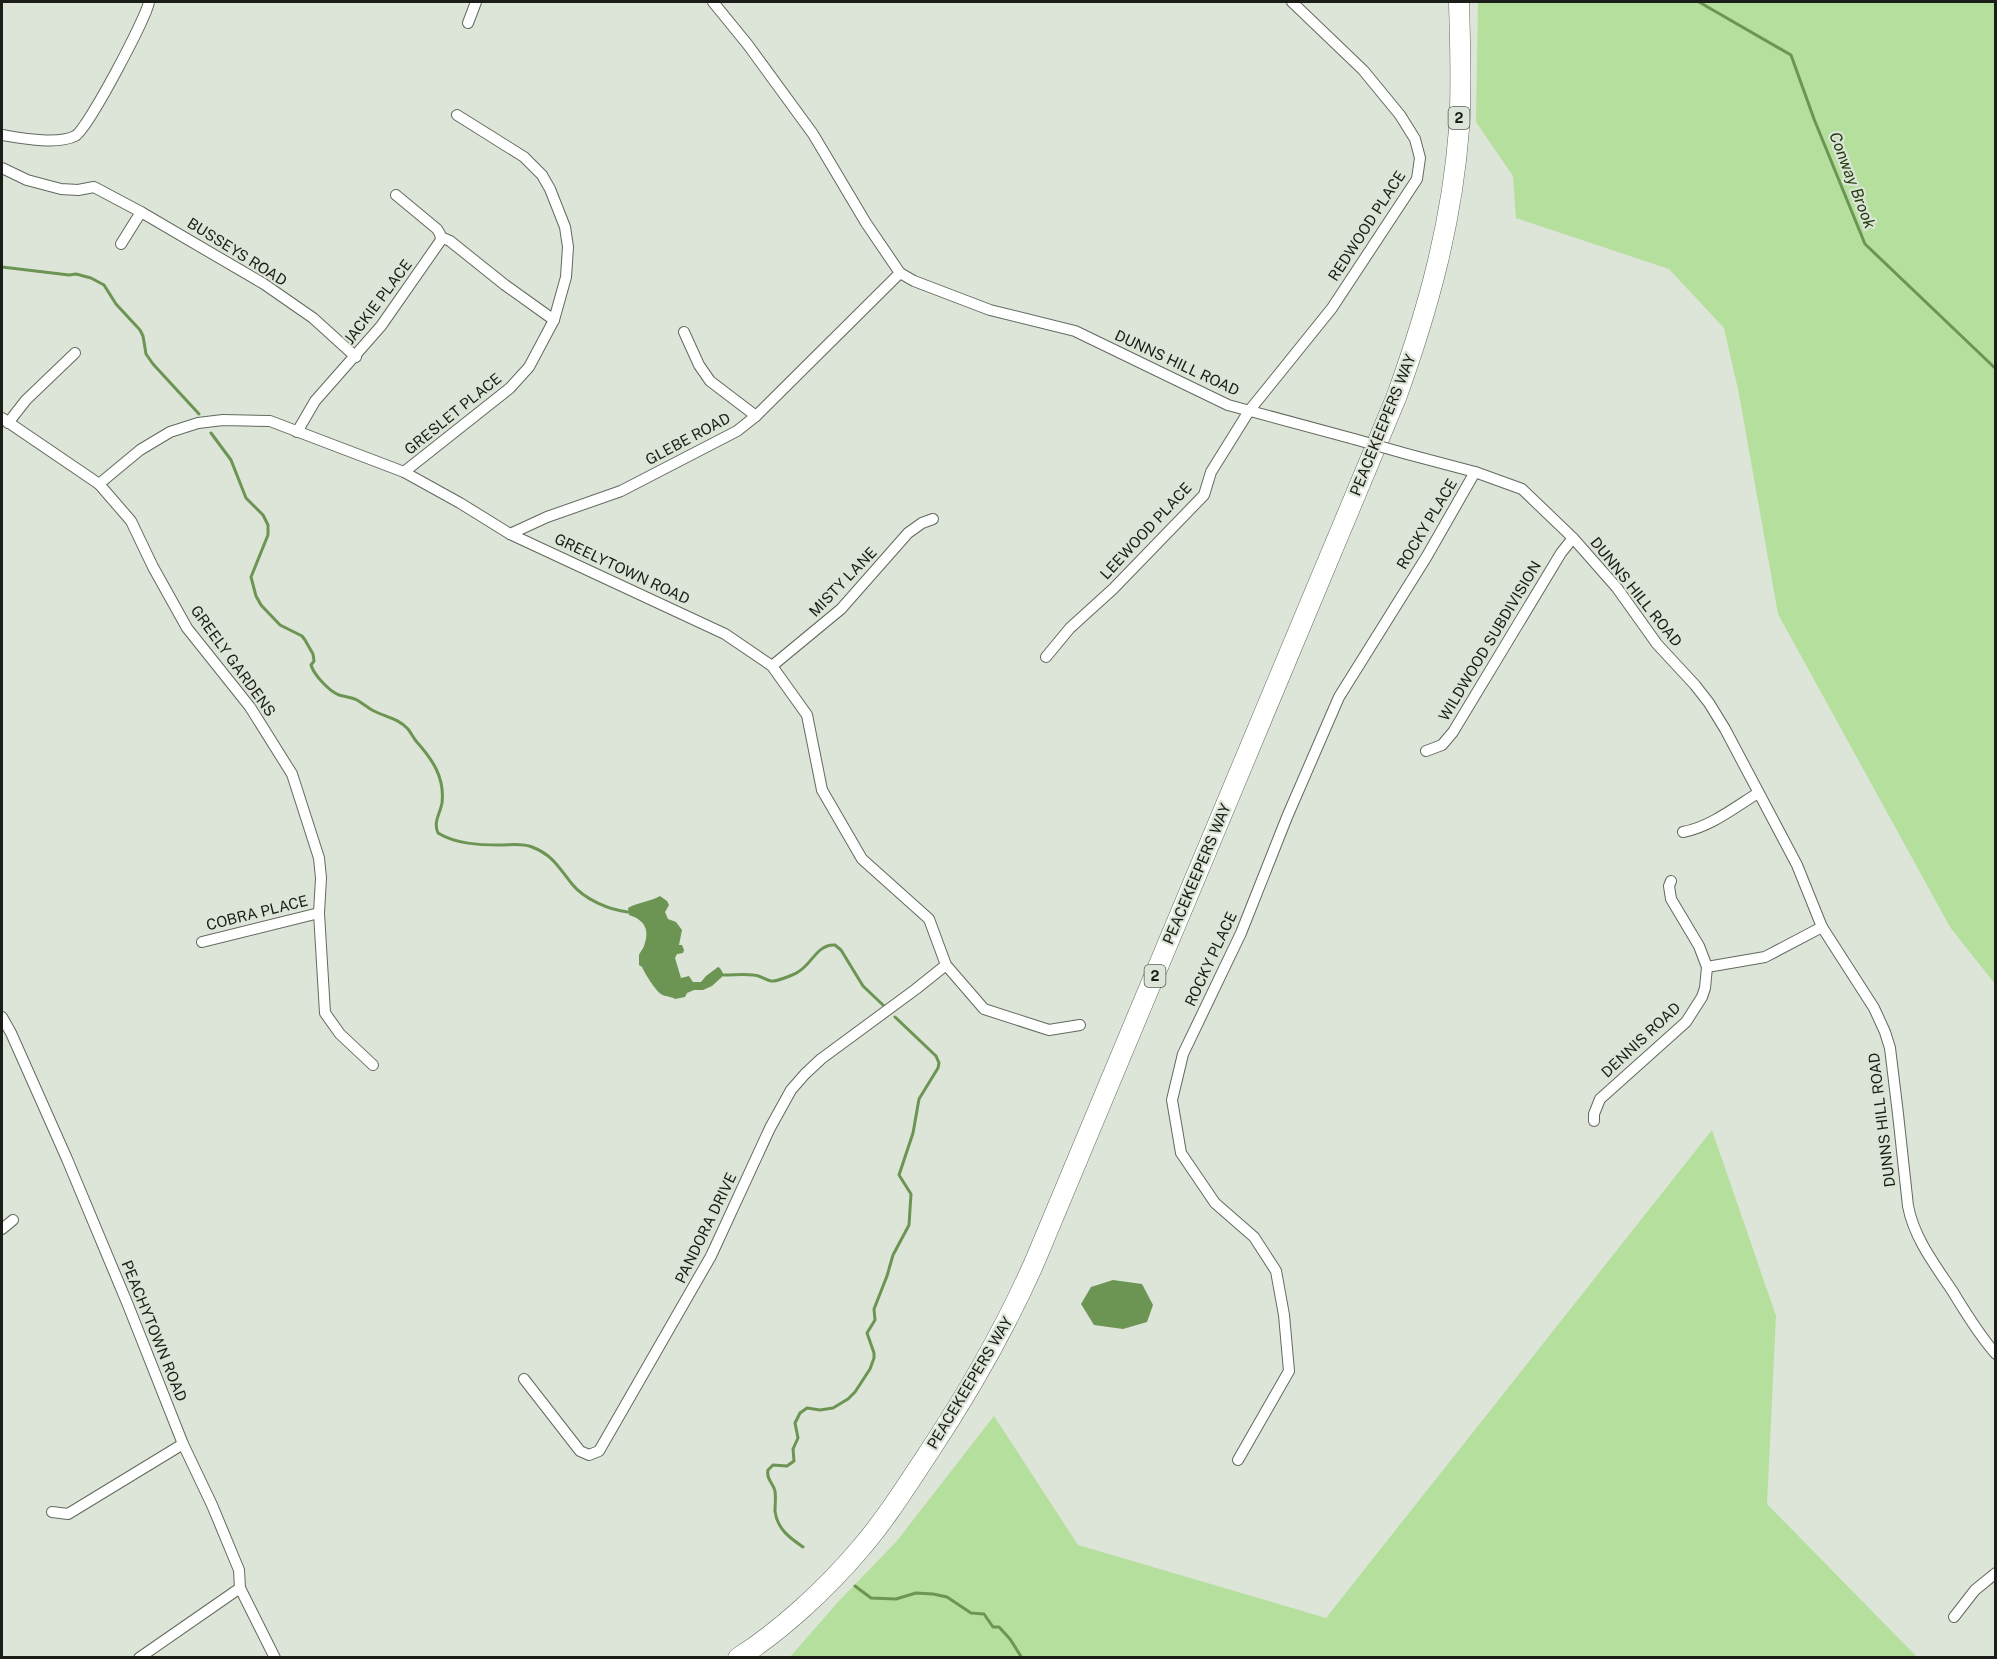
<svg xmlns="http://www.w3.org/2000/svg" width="1997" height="1659" viewBox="0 0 1997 1659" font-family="'Public Sans',sans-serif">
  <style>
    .green { fill: #b5df9d }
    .water { fill: #6c9554 }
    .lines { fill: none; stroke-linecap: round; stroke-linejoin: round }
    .stream { stroke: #6c9554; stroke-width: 3 }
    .street-casing { stroke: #626a5e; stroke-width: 12 }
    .highway-casing { stroke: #626a5e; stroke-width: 21 }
    .street { stroke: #fff; stroke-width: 10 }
    .highway { stroke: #fff; stroke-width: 20 }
    .street-bridge-casing { stroke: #626a5e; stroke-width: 12; stroke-linecap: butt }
    .street-bridge { stroke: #fff; stroke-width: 10 }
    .labels { text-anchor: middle; stroke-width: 4.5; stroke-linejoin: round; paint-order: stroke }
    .shield { fill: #dce5d7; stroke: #545951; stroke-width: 1.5 }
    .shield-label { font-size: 14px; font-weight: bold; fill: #1a1d18 }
    .street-label { font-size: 15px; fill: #1a1d18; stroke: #dce5d7 }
    .water-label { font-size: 16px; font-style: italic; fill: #1f3a0a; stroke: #dce5d7 }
  </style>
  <rect width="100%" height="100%" fill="#dce5d7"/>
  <g class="green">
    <polygon points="1478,2 1995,2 1995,984 1950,927 1778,614 1739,394 1724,328 1669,269 1516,218 1513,176 1476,122"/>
    <polygon points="1712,1130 1776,1316 1767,1504 1917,1657 790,1657 838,1602 896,1542 994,1416 1078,1545 1326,1618"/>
  </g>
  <g class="water">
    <path d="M660,896L667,901L669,905L665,912L668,919L676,922L682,930L679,945H682L684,950L683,953L677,954L675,958L681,978L689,976L693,982H701L706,976L718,967L720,968L724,975L712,986L703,990H694L687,993L685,997L675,999C671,996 665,997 661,994C656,991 645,974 642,967L639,965C639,965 639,955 639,955C640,952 643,949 644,946C650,930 645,920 629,915L628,908C638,902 650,902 660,896Z"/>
    <polygon points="1113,1280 1142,1284 1153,1305 1147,1322 1123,1329 1094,1325 1081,1304 1091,1287"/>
  </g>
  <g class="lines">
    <g class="stream">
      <polyline points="1699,2 1791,55 1814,119 1865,244 1996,369"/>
      <polyline points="2,267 69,275 76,274 91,278 104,285 116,304 140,330 143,336 146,354 153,364 199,414"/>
      <path d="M211,433L231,460L246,498L263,515L268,525V535L251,577L256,596L261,605L280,625L302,636L305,640L313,654L314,661L311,665C314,675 329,691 339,695C345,697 351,697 357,700C362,703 367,707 372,710C385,717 398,718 408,729C411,733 413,737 416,741C432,759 445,777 442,803C440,814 433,822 438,833C456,844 479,845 500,845C511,845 522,843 532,847C553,855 559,868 572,884C584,899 609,910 628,912"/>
      <path d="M724,975C734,975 744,974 753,975C760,975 765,980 771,981C775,982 794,975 798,972C812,964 817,944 835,945L841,950L863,986L883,1005"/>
      <path d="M803,1547C790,1538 777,1529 775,1511C775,1504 776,1498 775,1491C773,1483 766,1479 768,1470L773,1465L787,1466L794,1461L793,1449L798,1438L795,1423L800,1413L807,1408L820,1410L833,1408L848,1399L855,1392L870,1369L874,1358V1353L867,1333L875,1320L874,1309L887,1276L893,1255L909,1225L911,1194L899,1175L913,1133L919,1099L938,1068L939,1063L936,1056L895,1017"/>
      <polyline points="855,1586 871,1598 896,1599 916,1593 933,1594 947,1597 971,1613 984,1614 993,1627 999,1627 1010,1639 1022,1658"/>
    </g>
    <defs>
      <g id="street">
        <polyline points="713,2 748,45 813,134 866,223 900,273 914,281 990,310 1075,331 1228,405 1354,439"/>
        <polyline points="468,23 476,2"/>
        <path d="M2,135C21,138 57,145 75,136C88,129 146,18 149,2"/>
        <polyline points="2,168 27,180 61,189 78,190 94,187 141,212 264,284 313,318 356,357"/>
        <polyline points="441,237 450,241 505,285 554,320"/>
        <polyline points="121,244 141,212"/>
        <polyline points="684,332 699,365 710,381 756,416"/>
        <polyline points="2,418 99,484 140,450 170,432 198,423 223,420 270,421 404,472 460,503 510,534 725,634 772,666 807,715 822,790 862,859 929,919 946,965 984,1009 1049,1030 1080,1025"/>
        <polyline points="8,423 26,400 75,353"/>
        <polyline points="297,432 315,401 381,326 441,240 440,234 437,229 396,195"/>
        <path d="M1407,454L1475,472L1522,489L1573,538L1617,588L1657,644L1695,685L1709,703L1725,729L1797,865L1822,927L1874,1008L1885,1032L1890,1048L1898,1114L1908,1206C1914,1238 1935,1265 1953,1292C1966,1313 1979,1335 1996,1354"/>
        <polyline points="404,472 510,388 529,367 554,320 566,277 568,247 565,227 550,189 542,175 524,157 457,115"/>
        <polyline points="99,484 131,521 153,567 187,628 250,707 292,774 319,858 321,878 319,913 325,1013 340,1034 373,1065"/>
        <polyline points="510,534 547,517 621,491 737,431 756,416 900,273"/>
        <polyline points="1046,657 1070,628 1113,589 1204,495 1211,472 1249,411 1332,308 1417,179 1420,158 1415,139 1400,115 1363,70 1292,2"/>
        <polyline points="772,666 841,609 908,533 922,523 933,519"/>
        <polyline points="1426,751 1442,745 1453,732 1561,553 1573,538"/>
        <path d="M1683,832C1710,827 1734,808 1758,793"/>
        <polyline points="202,942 319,913"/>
        <polyline points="1707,967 1765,957 1822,927"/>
        <polyline points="2,1017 11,1033 67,1159 128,1305 183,1444 212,1505 239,1570 240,1588 275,1658"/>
        <polyline points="1594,1121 1594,1114 1600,1099 1686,1022 1702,997 1705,988 1707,967 1699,946 1671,899 1669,886 1671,881"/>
        <polyline points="2,1229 13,1220"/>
        <polyline points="524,1379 580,1451 589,1455 599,1451 711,1256 770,1128 791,1090 805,1074 821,1059 916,989 946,965"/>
        <polyline points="1238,1460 1289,1371 1284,1315 1276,1271 1254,1237 1215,1203 1181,1153 1172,1100 1183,1054 1241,933 1287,817 1339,697 1427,556 1475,472"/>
        <polyline points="52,1512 68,1514 183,1444"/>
        <polyline points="1954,1617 1975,1590 1996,1573"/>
        <polyline points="139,1658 240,1588"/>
      </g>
      <path id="highway" d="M738,1658C782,1630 827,1588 860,1549C886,1519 907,1485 929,1452C970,1390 1005,1329 1035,1261L1396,398C1428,310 1452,223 1459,129C1462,87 1460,44 1459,2"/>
    </defs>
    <use href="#street" class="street-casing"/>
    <use href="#highway" class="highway-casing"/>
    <use href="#street" class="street"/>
    <use href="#highway" class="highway"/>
    <defs>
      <polyline id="street-bridge" points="1354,439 1407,454"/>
    </defs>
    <use href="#street-bridge" class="street-bridge-casing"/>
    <use href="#street-bridge" class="street-bridge"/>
  </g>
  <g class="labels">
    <g class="shield">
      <rect x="1448.5" y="107" width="21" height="22" rx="4.5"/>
      <rect x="1144.5" y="965" width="21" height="22" rx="4.5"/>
    </g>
    <g class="shield-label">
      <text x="1459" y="123">2</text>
      <text x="1155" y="981">2</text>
    </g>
    <g class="street-label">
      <text transform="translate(1367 226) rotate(-57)" y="5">REDWOOD PLACE</text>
      <text transform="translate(237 252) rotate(32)" y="5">BUSSEYS ROAD</text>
      <text transform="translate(378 302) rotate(-53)" y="5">JACKIE PLACE</text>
      <text transform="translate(1177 363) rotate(25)" y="5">DUNNS HILL ROAD</text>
      <text transform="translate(453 414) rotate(-39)" y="5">GRESLET PLACE</text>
      <text transform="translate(1383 425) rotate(-68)" y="5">PEACEKEEPERS WAY</text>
      <text transform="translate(688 439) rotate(-28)" y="5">GLEBE ROAD</text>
      <text transform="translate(1427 524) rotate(-59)" y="5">ROCKY PLACE</text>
      <text transform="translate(1146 531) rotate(-47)" y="5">LEEWOOD PLACE</text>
      <text transform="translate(622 569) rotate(25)" y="5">GREELYTOWN ROAD</text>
      <text transform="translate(843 582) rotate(-46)" y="5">MISTY LANE</text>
      <text transform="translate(1636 592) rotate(51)" y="5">DUNNS HILL ROAD</text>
      <text transform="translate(1490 641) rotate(-59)" y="5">WILDWOOD SUBDIVISION</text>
      <text transform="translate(233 661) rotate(54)" y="5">GREELY GARDENS</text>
      <text transform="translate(1197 874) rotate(-67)" y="5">PEACEKEEPERS WAY</text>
      <text transform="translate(257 913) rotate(-14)" y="5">COBRA PLACE</text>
      <text transform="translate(1211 959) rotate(-65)" y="5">ROCKY PLACE</text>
      <text transform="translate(1641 1040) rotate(-43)" y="5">DENNIS ROAD</text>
      <text transform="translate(1882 1120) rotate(-97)" y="5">DUNNS HILL ROAD</text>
      <text transform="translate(706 1228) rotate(-64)" y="5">PANDORA DRIVE</text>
      <text transform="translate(154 1331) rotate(68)" y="5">PEACHYTOWN ROAD</text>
      <text transform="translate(970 1383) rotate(-59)" y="5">PEACEKEEPERS WAY</text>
    </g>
    <g class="water-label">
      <text transform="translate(1853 180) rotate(69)" y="6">Conway Brook</text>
    </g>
  </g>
  <rect width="1997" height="1659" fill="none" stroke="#1a1d18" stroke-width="6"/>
</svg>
